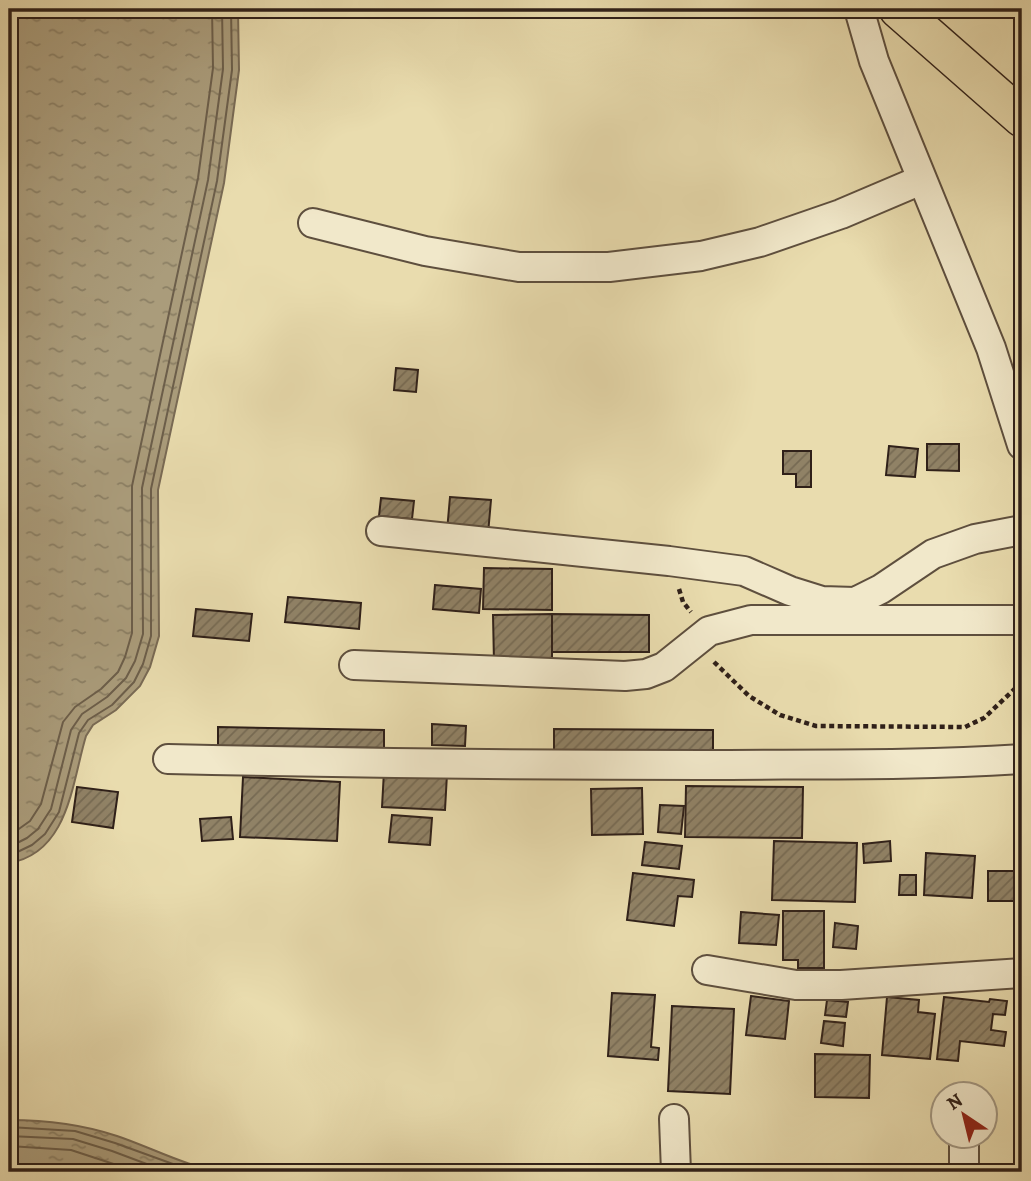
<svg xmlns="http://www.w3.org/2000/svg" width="1031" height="1181" viewBox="0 0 1031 1181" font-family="Alegreya,serif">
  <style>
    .water { fill: url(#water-ripples); stroke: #796a54; stroke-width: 2 }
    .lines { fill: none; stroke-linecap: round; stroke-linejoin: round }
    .shore { stroke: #6c5e4a; stroke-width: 2 }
    .building { fill: url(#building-hatch); stroke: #2f2019; stroke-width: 2 }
    .minor-casing { stroke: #5e4f3e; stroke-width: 32 }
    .major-casing { stroke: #2f2019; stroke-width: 40 }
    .path { stroke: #2f2019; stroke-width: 4.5; stroke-dasharray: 5 3.5; stroke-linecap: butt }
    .minor { stroke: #f1e8ca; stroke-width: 28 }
    .major { stroke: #e9dcae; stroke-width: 37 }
  </style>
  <defs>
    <pattern id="water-ripples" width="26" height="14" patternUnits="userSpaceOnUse" patternTransform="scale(1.75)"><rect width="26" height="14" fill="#aa9c7b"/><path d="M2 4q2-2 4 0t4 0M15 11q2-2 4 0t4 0" fill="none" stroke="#8b7f64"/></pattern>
    <pattern id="building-hatch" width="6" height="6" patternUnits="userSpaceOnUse" patternTransform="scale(1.75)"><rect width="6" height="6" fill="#908266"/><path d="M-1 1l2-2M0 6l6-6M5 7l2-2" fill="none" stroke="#766a53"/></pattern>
  </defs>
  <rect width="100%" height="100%" fill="#e9dcae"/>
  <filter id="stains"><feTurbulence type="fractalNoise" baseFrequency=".00286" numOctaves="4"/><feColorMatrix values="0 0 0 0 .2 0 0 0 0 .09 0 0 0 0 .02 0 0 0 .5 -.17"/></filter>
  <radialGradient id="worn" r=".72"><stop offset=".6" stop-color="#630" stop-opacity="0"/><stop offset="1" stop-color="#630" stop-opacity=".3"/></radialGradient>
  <g class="water">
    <path d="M9,9H238L239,70L224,183L158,490L159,636L150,667L140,686L116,710L93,725L86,736C72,782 69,853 9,863Z"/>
    <path d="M9,1120C46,1120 81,1124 117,1136C153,1148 188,1168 226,1172H9Z"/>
  </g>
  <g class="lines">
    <g class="shore">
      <polyline points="9,836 30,821 41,804 63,722 75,707 101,689 118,672 125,657 132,633 132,486 198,178 213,68 212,9"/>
      <polyline points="9,847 27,838 38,829 51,809 71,730 82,714 107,697 126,678 135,661 143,634 142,488 208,180 223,69 222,9"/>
      <polyline points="9,856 32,845 45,834 59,812 79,733 88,720 112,705 134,682 143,664 151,636 151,489 217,181 232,70 231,9"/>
      <polyline points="9,1127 75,1131 115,1143 195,1172"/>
      <polyline points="9,1136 73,1139 112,1151 168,1172"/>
      <polyline points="9,1146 71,1150 138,1172"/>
    </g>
  </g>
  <g class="building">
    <polygon points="396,368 418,370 416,392 394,390"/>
    <polygon points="927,444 959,444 959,471 927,470"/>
    <polygon points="889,446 918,449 915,477 886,475"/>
    <polygon points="783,451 811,451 811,487 796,487 796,474 783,474"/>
    <polygon points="450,497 491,500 488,534 447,531"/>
    <polygon points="381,498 414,501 412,519 379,516"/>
    <polygon points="484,568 552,569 552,610 483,609"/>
    <polygon points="435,585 481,589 479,613 433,609"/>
    <polygon points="288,597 361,603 359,629 285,622"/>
    <polygon points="196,609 252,614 249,641 193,636"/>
    <polygon points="552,614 552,661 494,662 493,615"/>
    <polygon points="552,614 649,615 649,652 552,652"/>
    <polygon points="432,724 466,726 465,746 432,745"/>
    <polygon points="218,727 384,730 384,748 218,746"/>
    <polygon points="554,729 713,730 713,754 554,753"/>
    <polygon points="384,771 447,774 445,810 382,807"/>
    <polygon points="243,777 340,782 337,841 240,837"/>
    <polygon points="686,786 803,787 802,838 685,837"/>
    <polygon points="77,787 118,792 113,828 72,822"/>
    <polygon points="642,788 643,834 592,835 591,789"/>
    <polygon points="660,805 684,806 681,834 658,832"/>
    <polygon points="392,815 432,818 430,845 389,842"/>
    <polygon points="231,817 233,839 202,841 200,819"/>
    <polygon points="774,841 857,843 855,902 772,900"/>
    <polygon points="890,841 891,861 864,863 863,844"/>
    <polygon points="645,842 682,846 679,869 642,865"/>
    <polygon points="926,853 975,856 972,898 924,895"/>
    <rect x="988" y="871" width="34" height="30"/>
    <polygon points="633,873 694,880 692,897 678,896 674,926 627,920"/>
    <polygon points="900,875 916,875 916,895 899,895"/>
    <polygon points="783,911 824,911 824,968 798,968 798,960 783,960"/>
    <polygon points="741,912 779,915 776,945 739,943"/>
    <polygon points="835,923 858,926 856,949 833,947"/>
    <polygon points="612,993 655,995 651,1047 659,1048 658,1060 608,1056"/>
    <polygon points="751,996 789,1001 785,1039 746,1035"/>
    <polygon points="1016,996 1022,996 1022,1037 1015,1037"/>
    <polygon points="887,997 919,1000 918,1012 935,1014 930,1059 882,1055"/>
    <polygon points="944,997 989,1002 990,999 1007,1001 1005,1015 993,1014 991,1030 1006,1032 1004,1046 960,1041 958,1061 937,1059"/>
    <polygon points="827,1000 848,1002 846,1017 825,1015"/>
    <polygon points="672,1006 734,1009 730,1094 668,1091"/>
    <polygon points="824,1021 845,1023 843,1046 821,1043"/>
    <polygon points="815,1054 870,1055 869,1098 815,1097"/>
  </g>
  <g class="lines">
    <defs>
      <g id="minor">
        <polyline points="859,9 874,61 991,348 1022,445"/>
        <polyline points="313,223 425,251 519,267 609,267 701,256 760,242 841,214 921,180"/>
        <polyline points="381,531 669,561 744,571 790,591 822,601 855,602 881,589 933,554 975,539 1022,530"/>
        <polyline points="354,665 625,676 646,674 664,667 709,631 751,620 1022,620"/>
        <path d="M168,759C347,763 525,765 704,765C810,764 916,766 1022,759"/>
        <polyline points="707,970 796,985 841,985 1022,973"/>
        <polyline points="674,1119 676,1172"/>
        <polyline points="964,1172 964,1140"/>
      </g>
      <polyline id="major" points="898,9 1022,118"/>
    </defs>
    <use href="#minor" class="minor-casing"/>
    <use href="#major" class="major-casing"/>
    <g class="path">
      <polyline points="679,589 683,602 691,612"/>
      <polyline points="714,662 749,696 780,715 816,726 965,727 984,718 1022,682"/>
    </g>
    <use href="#minor" class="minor"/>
    <use href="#major" class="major"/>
  </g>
  <rect width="1031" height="1181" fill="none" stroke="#e9dcae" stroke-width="35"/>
  <rect x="10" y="10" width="1010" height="1160" fill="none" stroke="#2f2019" stroke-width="3.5"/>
  <rect x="18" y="18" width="996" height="1146" fill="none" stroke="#2f2019" stroke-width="2"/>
  <g transform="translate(964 1115) rotate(325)"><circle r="33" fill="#f1e8ca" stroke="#a39883" stroke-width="2"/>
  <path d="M0-5L12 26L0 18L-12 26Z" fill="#8f2418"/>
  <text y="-10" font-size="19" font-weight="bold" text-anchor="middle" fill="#2f2019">N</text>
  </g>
  <rect width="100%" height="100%" filter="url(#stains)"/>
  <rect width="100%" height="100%" fill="url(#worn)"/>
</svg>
